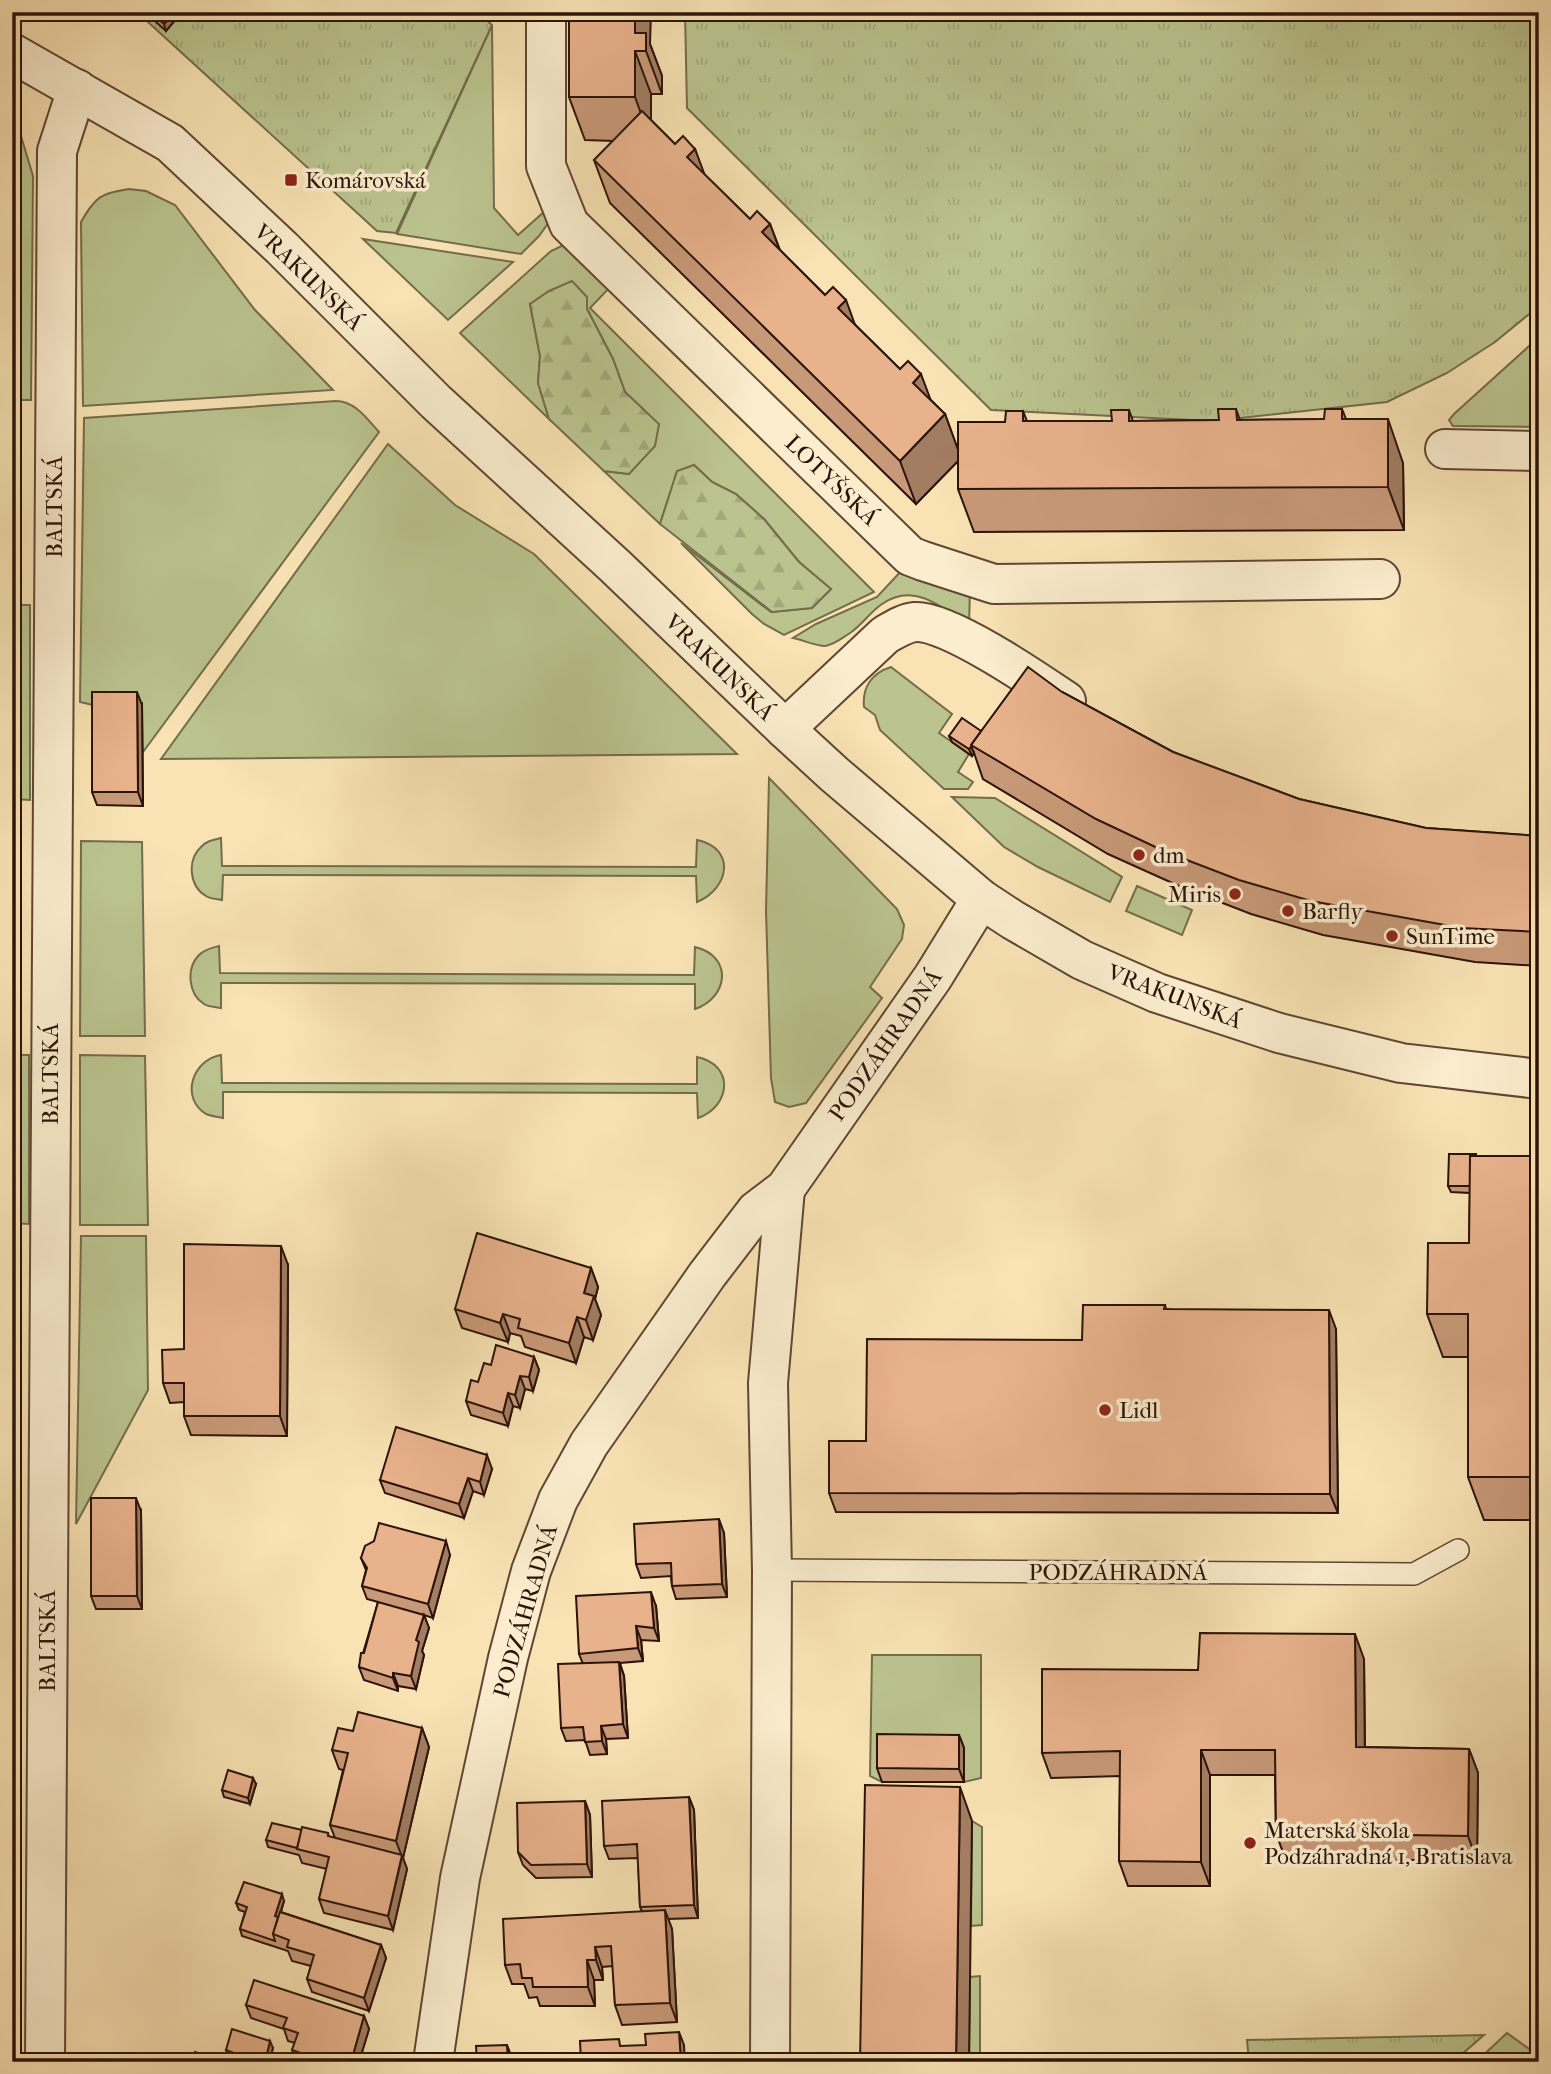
<svg xmlns="http://www.w3.org/2000/svg" width="1551" height="2074" viewBox="0 0 1551 2074" font-family="'IM FELL French Canon',serif">
  <style>
    .green { fill: #bbc48f; stroke: #746c4c; stroke-width: 2 }
    .forest { fill: url(#forest-firs); stroke: #746c4c; stroke-width: 2 }
    .park { fill: url(#park-tufts); stroke: #746c4c; stroke-width: 2 }
    .lines { fill: none; stroke-linecap: round; stroke-linejoin: round }
    .service-casing { stroke: #5f4733; stroke-width: 24 }
    .minor-casing { stroke: #5f4733; stroke-width: 42 }
    .tertiary-casing { stroke: #5f4733; stroke-width: 42 }
    .service { stroke: #fbedce; stroke-width: 21 }
    .minor { stroke: #fbedce; stroke-width: 38 }
    .tertiary { stroke: #fbedce; stroke-width: 38 }
    .wall { fill: #c89978; stroke: #2c1308; stroke-width: 2 }
    .shaded-wall { fill: #a27d62; stroke: #2c1308; stroke-width: 2 }
    .building { fill: #e8b28c; stroke: #2c1308; stroke-width: 2 }
    .poi-dot { fill: #8f2418; stroke: #fbedce; stroke-width: 2.5 }
    .labels { text-anchor: middle; stroke-width: 7; stroke-linejoin: round; paint-order: stroke }
    .poi-label { font-size: 23px; fill: #2c1308; stroke: #fbedce; text-anchor: start }
    .street-label { font-size: 23px; fill: #2c1308; stroke: #fbedce }
  </style>
  <defs>
    <pattern id="forest-firs" width="22" height="20" patternUnits="userSpaceOnUse" patternTransform="scale(1.75)"><rect width="22" height="20" fill="#bbc48f"/><path d="M5 1l3.5 6h-7zM16 11l3.5 6h-7z" fill="#a1a87a"/></pattern>
    <pattern id="park-tufts" width="24" height="20" patternUnits="userSpaceOnUse" patternTransform="scale(1.75)"><rect width="24" height="20" fill="#bbc48f"/><path d="M3 7l-1-3M5 7V3M7 7l1-3M15 17l-1-3M17 17v-4M19 17l1-3" fill="none" stroke="#a1a87a"/></pattern>
  </defs>
  <rect width="100%" height="100%" fill="#f9e3b4"/>
  <filter id="stains"><feTurbulence type="fractalNoise" baseFrequency=".00286" numOctaves="4"/><feColorMatrix values="0 0 0 0 .2 0 0 0 0 .09 0 0 0 0 .02 0 0 0 .5 -.17"/></filter>
  <radialGradient id="worn" r=".72"><stop offset=".6" stop-color="#630" stop-opacity="0"/><stop offset="1" stop-color="#630" stop-opacity=".3"/></radialGradient>
  <g class="green">
    <polygon points="492,25 494,208 518,235 545,211 551,219 539,236 521,254 397,234"/>
    <polygon points="12,128 20,133 33,176 31,400 12,400"/>
    <path d="M129,189L146,191L175,205L255,310L333,390L83,406L81,222C95,197 101,193 129,189Z"/>
    <polygon points="363,239 513,262 448,320"/>
    <polygon points="570,242 613,284 590,308 874,592 784,635 764,624 752,614 681,543 771,612 812,608 831,589 799,562 764,519 736,494 712,482 694,465 677,472 660,524 604,471 629,474 659,425 625,392 613,359 587,309 586,297 530,304 540,356 538,383 549,419 460,333 551,251"/>
    <polygon points="1539,337 1539,427 1453,426 1449,420 1454,414"/>
    <path d="M336,401C355,401 367,419 379,432L143,752L97,706L80,702L84,418Z"/>
    <polygon points="388,444 455,505 534,554 737,754 161,759"/>
    <path d="M904,568L970,588L969,628C943,608 915,581 882,604C870,612 862,625 850,633C842,638 834,645 825,646C816,646 803,640 793,638L816,624L877,597Z"/>
    <polygon points="12,605 30,605 30,800 12,799"/>
    <path d="M891,667L952,714L939,733L969,754L958,772L973,782L968,789H944L880,730L875,715L864,707C862,687 872,673 891,667Z"/>
    <polygon points="769,778 897,909 904,925 902,939 870,987 882,998 806,1103 789,1107 775,1102 771,1078 766,911"/>
    <polygon points="952,797 995,798 1122,877 1110,902 1038,867 1004,847"/>
    <path d="M221,838L222,866L696,867L697,840C736,848 730,888 697,902L696,876L223,875L222,900C218,899 210,899 206,896C189,886 187,860 201,847C206,841 213,840 221,838Z"/>
    <polygon points="81,841 142,842 145,1036 80,1036"/>
    <polygon points="1137,886 1192,910 1182,935 1126,911"/>
    <path d="M219,946L220,973L694,975L695,947C733,956 729,997 695,1009V984L221,983V1008C216,1007 208,1007 204,1004C188,994 186,968 199,955C205,949 212,948 219,946Z"/>
    <polygon points="12,1055 29,1055 29,1224 12,1223"/>
    <polygon points="80,1055 145,1056 148,1225 80,1225"/>
    <path d="M221,1055L222,1083L697,1084V1057C735,1065 731,1106 698,1118L697,1093L223,1092V1118C218,1117 211,1116 206,1114C180,1098 192,1060 221,1055Z"/>
    <polygon points="81,1236 146,1236 148,1390 76,1524"/>
    <polygon points="872,1655 981,1655 981,1778 964,1782 963,1748 882,1748 882,1782 870,1776"/>
    <polygon points="972,1821 982,1827 982,1925 971,1926"/>
    <polygon points="980,1976 980,2062 969,2062 970,1977"/>
    <polygon points="1507,2033 1539,2056 1539,2062 1476,2062"/>
  </g>
  <g class="forest">
    <polygon points="572,281 587,297 587,309 613,359 625,392 659,424 655,446 629,474 604,471 549,419 538,383 540,356 530,304 549,291"/>
    <polygon points="694,465 712,482 736,494 764,519 799,562 831,589 812,608 772,612 660,524 677,471"/>
  </g>
  <g class="park">
    <polygon points="137,12 477,12 492,25 396,233 377,231"/>
    <polygon points="685,12 1539,12 1539,306 1495,342 1447,373 1387,402 1213,421 991,410 687,108"/>
    <polygon points="1484,2035 1453,2062 1249,2062 1247,2040"/>
  </g>
  <g class="lines">
    <defs>
      <polyline id="service" points="772,1570 1414,1574 1458,1550"/>
      <g id="minor">
        <polyline points="546,12 546,166 569,224 910,556 923,561 994,584 1380,579"/>
        <polyline points="1445,449 1539,451"/>
        <path d="M785,729L885,635C894,630 904,623 915,622C946,619 1038,682 1066,701"/>
        <polyline points="45,2062 57,151 77,89"/>
        <polyline points="433,2062 460,1878 508,1658 531,1571 558,1500 589,1444 707,1275 756,1211 785,1189 933,977 981,899"/>
        <polyline points="770,2062 772,1570 768,1383 785,1189"/>
      </g>
      <polyline id="tertiary" points="12,53 170,143 282,248 436,402 615,566 785,729 834,774 981,899 1013,920 1082,960 1157,993 1279,1033 1401,1063 1539,1079"/>
    </defs>
    <use href="#service" class="service-casing"/>
    <use href="#minor" class="minor-casing"/>
    <use href="#tertiary" class="tertiary-casing"/>
    <use href="#service" class="service"/>
    <use href="#minor" class="minor"/>
    <use href="#tertiary" class="tertiary"/>
  </g>
  <g class="wall">
    <polygon points="145,12 174,13 176,19 166,31"/>
    <polygon points="569,12 650,44 662,76 662,94 651,94 651,120 675,144 695,149 704,174 750,219 770,224 780,250 945,414 958,450 1023,411 1027,421 1112,421 1129,410 1133,421 1219,420 1236,409 1240,420 1324,419 1342,409 1346,419 1403,463 1404,530 974,532 958,489 958,461 916,504 610,203 594,160 613,141 585,140 569,97"/>
    <polygon points="1062,692 1173,752 1299,799 1426,828 1539,836 1539,966 1475,962 1323,935 1251,914 1179,886 1108,854 983,779 974,753 972,756 952,742 949,736 981,731"/>
    <polygon points="142,705 143,806 97,805 92,792"/>
    <polygon points="1476,1156 1539,1156 1539,1520 1484,1520 1468,1477 1468,1357 1443,1357 1427,1314 1469,1243 1470,1193 1451,1192 1448,1186"/>
    <polygon points="288,1265 287,1436 191,1435 184,1416 184,1402 170,1403 163,1383"/>
    <polygon points="591,1268 598,1287 595,1299 601,1315 593,1340 584,1337 576,1363 525,1347 521,1336 510,1333 508,1342 462,1328 455,1309"/>
    <polygon points="1165,1305 1166,1309 1336,1329 1338,1513 836,1512 829,1493 866,1441 1082,1340"/>
    <polygon points="534,1357 539,1370 533,1391 525,1389 520,1408 513,1406 508,1426 471,1415 466,1401 491,1365"/>
    <polygon points="492,1469 484,1495 473,1491 464,1518 385,1493 380,1480"/>
    <polygon points="141,1511 142,1609 96,1609 91,1596"/>
    <polygon points="724,1533 727,1597 676,1599 672,1586 671,1576 641,1578 636,1564"/>
    <polygon points="450,1555 433,1618 424,1615 429,1628 422,1651 424,1655 416,1689 398,1686 398,1691 364,1680 359,1667 378,1602 367,1599 362,1586 366,1570 361,1558"/>
    <polygon points="656,1606 659,1641 641,1640 643,1661 620,1663 624,1676 628,1738 606,1739 607,1754 590,1755 585,1740 566,1741 561,1728 583,1664 579,1654"/>
    <polygon points="1364,1659 1365,1747 1469,1749 1478,1773 1477,1861 1285,1858 1276,1833 1275,1775 1210,1775 1210,1886 1128,1886 1119,1861 1120,1776 1051,1778 1042,1753 1198,1670"/>
    <polygon points="422,1728 429,1747 403,1858 407,1869 393,1930 324,1913 319,1899 327,1869 302,1863 299,1855 268,1847 266,1840 302,1830 328,1833 329,1837 335,1838 330,1825 343,1770 339,1769 332,1750 353,1731"/>
    <polygon points="959,1735 964,1748 964,1782 882,1782 877,1768"/>
    <polygon points="256,1784 250,1804 224,1797 222,1790"/>
    <polygon points="689,1797 694,1810 698,1918 668,1919 672,1929 677,2022 622,2025 615,2005 613,1966 602,1967 603,1980 594,1980 595,2006 540,2006 537,1997 529,1998 524,1984 512,1984 505,1965 642,1911 640,1907 638,1858 609,1859 604,1846"/>
    <polygon points="585,1801 590,1815 592,1877 536,1878 523,1865 518,1852"/>
    <polygon points="284,1901 281,1912 381,1945 386,1958 369,2011 312,1992 307,1979 311,1966 292,1961 288,1951 242,1936 240,1929 245,1912 239,1910 236,1903"/>
    <polygon points="246,2005 364,2016 369,2029 359,2062 297,2062 292,2050 295,2043 288,2041 284,2029 251,2018"/>
    <polygon points="273,2048 269,2062 241,2062 228,2057 226,2050"/>
  </g>
  <g class="shaded-wall">
    <polygon points="635,12 651,12 650,44 662,76 662,94 646,51 635,33"/>
    <polygon points="174,13 176,19 166,31 164,24"/>
    <polygon points="635,51 651,94 651,141 635,97"/>
    <polygon points="695,149 711,192 687,157"/>
    <polygon points="770,224 786,267 762,232"/>
    <polygon points="846,300 862,344 838,308"/>
    <polygon points="921,374 937,417 913,383"/>
    <polygon points="945,414 961,458 916,504 900,461"/>
    <polygon points="1388,419 1403,463 1404,530 1388,487"/>
    <polygon points="137,692 142,705 143,806 138,792"/>
    <polygon points="971,746 974,753 972,756 969,749"/>
    <polygon points="281,1246 288,1265 287,1436 280,1416"/>
    <polygon points="591,1268 598,1287 595,1299 601,1315 593,1340 586,1320 584,1293"/>
    <polygon points="1329,1310 1336,1329 1338,1513 1330,1494"/>
    <polygon points="503,1314 510,1333 508,1342 500,1323"/>
    <polygon points="577,1317 584,1337 576,1363 569,1343"/>
    <polygon points="534,1357 539,1370 533,1391 529,1377"/>
    <polygon points="520,1376 525,1389 520,1408 515,1395"/>
    <polygon points="508,1393 513,1406 508,1426 503,1413"/>
    <polygon points="487,1455 492,1469 484,1495 480,1482"/>
    <polygon points="468,1478 473,1491 464,1518 459,1504"/>
    <polygon points="136,1498 141,1511 142,1609 137,1596"/>
    <polygon points="719,1519 724,1533 727,1597 722,1584"/>
    <polygon points="446,1541 450,1555 433,1618 428,1604"/>
    <polygon points="651,1592 656,1606 659,1641 654,1628"/>
    <polygon points="424,1615 429,1628 422,1651 424,1655 416,1689 411,1676 416,1640"/>
    <polygon points="636,1626 641,1640 643,1661 638,1648"/>
    <polygon points="1355,1634 1364,1659 1365,1772 1356,1747"/>
    <polygon points="619,1662 624,1676 628,1738 623,1724"/>
    <polygon points="393,1673 398,1686 398,1691 393,1678"/>
    <polygon points="601,1726 606,1739 607,1754 602,1741"/>
    <polygon points="422,1728 429,1747 403,1858 407,1869 393,1930 388,1916 402,1857 396,1841"/>
    <polygon points="959,1735 964,1748 964,1782 959,1769"/>
    <polygon points="1469,1749 1478,1773 1477,1861 1468,1836"/>
    <polygon points="1201,1750 1210,1775 1210,1886 1201,1862"/>
    <polygon points="253,1778 256,1784 250,1804 248,1798"/>
    <polygon points="960,1787 972,1821 969,2062 956,2062"/>
    <polygon points="689,1797 694,1810 698,1918 694,1905"/>
    <polygon points="585,1801 590,1815 592,1877 587,1864"/>
    <polygon points="282,1894 284,1901 277,1923 275,1916"/>
    <polygon points="665,1910 672,1929 677,2022 670,2003"/>
    <polygon points="381,1945 386,1958 369,2011 364,1998"/>
    <polygon points="595,1947 602,1967 603,1980 596,1960"/>
    <polygon points="587,1960 594,1980 595,2006 588,1987"/>
    <polygon points="364,2016 369,2029 359,2062 351,2062"/>
    <polygon points="679,2032 684,2045 685,2062 681,2062"/>
    <polygon points="270,2041 273,2048 269,2062 265,2062"/>
    <polygon points="507,2045 512,2058 512,2062 508,2062"/>
  </g>
  <g class="building">
    <polygon points="150,12 173,12 174,13 164,24"/>
    <polygon points="569,12 635,12 635,33 646,33 646,51 635,51 635,97 569,97"/>
    <polygon points="642,111 675,144 683,136 695,149 687,157 750,219 757,211 770,224 762,232 825,295 833,287 846,300 838,308 900,369 908,361 921,374 913,383 945,414 900,461 594,160"/>
    <polygon points="1218,409 1236,409 1237,420 1324,419 1325,409 1342,409 1342,419 1388,419 1388,487 958,489 958,422 1005,422 1006,411 1023,411 1023,421 1112,421 1111,410 1129,410 1129,421 1219,420"/>
    <polygon points="1028,667 1062,692 1173,752 1299,799 1426,828 1539,836 1539,932 1462,928 1311,901 1239,880 1166,852 1096,819 971,745"/>
    <polygon points="92,692 137,692 138,792 92,792"/>
    <polygon points="962,718 981,731 971,745 972,746 969,749 949,736"/>
    <polygon points="1449,1154 1476,1154 1476,1156 1470,1156 1470,1186 1448,1186"/>
    <polygon points="1470,1156 1539,1156 1539,1477 1468,1477 1468,1314 1427,1314 1428,1243 1469,1243"/>
    <polygon points="477,1233 591,1268 584,1293 594,1296 586,1320 577,1317 569,1343 518,1328 520,1319 503,1314 500,1323 455,1309"/>
    <polygon points="184,1244 281,1246 280,1416 184,1416 184,1383 163,1383 162,1350 184,1349"/>
    <polygon points="1083,1305 1165,1305 1164,1309 1329,1310 1330,1494 829,1493 829,1441 866,1441 867,1339 1082,1340"/>
    <polygon points="496,1345 534,1357 529,1377 520,1376 515,1395 508,1393 503,1413 466,1401 471,1380 478,1382 484,1363 491,1365"/>
    <polygon points="396,1427 487,1455 480,1482 468,1478 459,1504 380,1480"/>
    <polygon points="91,1498 136,1498 137,1596 91,1596"/>
    <polygon points="719,1519 722,1584 672,1586 671,1563 636,1564 634,1524"/>
    <polygon points="379,1523 446,1541 428,1604 362,1586 367,1568 361,1558 365,1546 374,1541"/>
    <polygon points="651,1592 654,1628 636,1626 638,1648 579,1654 576,1596"/>
    <polygon points="378,1602 424,1615 416,1640 419,1642 411,1676 393,1673 393,1678 359,1667 361,1653 364,1653"/>
    <polygon points="1200,1633 1355,1634 1356,1747 1469,1749 1468,1836 1276,1833 1275,1750 1201,1750 1201,1862 1119,1861 1120,1751 1042,1753 1042,1669 1198,1670"/>
    <polygon points="619,1662 623,1724 601,1726 602,1741 585,1742 583,1727 561,1728 558,1664"/>
    <polygon points="358,1712 422,1728 396,1841 330,1825 348,1753 332,1750 338,1728 353,1731"/>
    <polygon points="877,1734 959,1735 959,1769 877,1768"/>
    <polygon points="228,1770 253,1778 248,1798 222,1790"/>
    <polygon points="865,1785 960,1787 956,2062 860,2062"/>
    <polygon points="689,1797 694,1905 640,1907 637,1844 604,1846 602,1801"/>
    <polygon points="585,1801 587,1864 531,1865 518,1852 517,1803"/>
    <polygon points="272,1823 302,1830 297,1848 266,1840"/>
    <polygon points="302,1827 328,1833 328,1836 402,1855 388,1916 319,1899 329,1857 297,1849"/>
    <polygon points="244,1882 282,1894 275,1916 278,1917 273,1934 275,1941 240,1929 247,1907 236,1903"/>
    <polygon points="665,1910 670,2003 615,2005 611,1946 595,1947 596,1960 587,1960 588,1987 533,1987 532,1978 522,1978 520,1964 505,1965 503,1919"/>
    <polygon points="280,1912 381,1945 364,1998 307,1979 314,1955 287,1947 289,1940 273,1934"/>
    <polygon points="254,1980 364,2016 351,2062 326,2062 292,2050 298,2033 283,2028 287,2018 246,2005"/>
    <polygon points="232,2029 270,2041 265,2062 257,2062 226,2050"/>
    <polygon points="679,2032 681,2062 581,2062 580,2041 619,2039 620,2046 646,2045 645,2034"/>
    <polygon points="507,2045 508,2062 477,2062 476,2046"/>
    <polygon points="195,2052 227,2062 192,2062"/>
  </g>
  <g class="poi-dot">
    <rect x="284" y="173" width="14" height="14" rx="3.5"/>
    <circle cx="1139" cy="855" r="7"/>
    <circle cx="1235" cy="894" r="7"/>
    <circle cx="1288" cy="911" r="7"/>
    <circle cx="1392" cy="936" r="7"/>
    <circle cx="1105" cy="1410" r="7"/>
    <circle cx="1250" cy="1843" r="7"/>
  </g>
  <g class="labels">
    <g class="poi-label">
      <text x="305" y="188">Komárovská</text>
      <text x="1153" y="863">dm</text>
      <text x="1221" y="902" text-anchor="end">Miris</text>
      <text x="1302" y="919">Barfly</text>
      <text x="1406" y="944">SunTime</text>
      <text x="1119" y="1418">Lidl</text>
      <text x="1264" y="1838">Materská škola<tspan x="1264" dy="26">Podzáhradná 1, Bratislava</tspan></text>
    </g>
    <g class="street-label">
      <text transform="translate(309 277) rotate(44)" y="8">VRAKUNSKÁ</text>
      <text transform="translate(832 480) rotate(44)" y="8">LOTYŠSKÁ</text>
      <text transform="translate(54 507) rotate(-90)" y="8">BALTSKÁ</text>
      <text transform="translate(720 667) rotate(44)" y="8">VRAKUNSKÁ</text>
      <text transform="translate(1175 996) rotate(21)" y="8">VRAKUNSKÁ</text>
      <text transform="translate(885 1045) rotate(-55)" y="8">PODZÁHRADNÁ</text>
      <text transform="translate(50 1074) rotate(-90)" y="8">BALTSKÁ</text>
      <text x="1118" y="1580">PODZÁHRADNÁ</text>
      <text transform="translate(525 1611) rotate(-74)" y="8">PODZÁHRADNÁ</text>
      <text transform="translate(47 1641) rotate(-90)" y="8">BALTSKÁ</text>
    </g>
  </g>
  <rect width="1551" height="2074" fill="none" stroke="#f9e3b4" stroke-width="42"/>
  <rect x="14" y="14" width="1523" height="2046" fill="none" stroke="#2c1308" stroke-width="3.5"/>
  <rect x="21" y="21" width="1509" height="2032" fill="none" stroke="#2c1308" stroke-width="2"/>
  <rect width="100%" height="100%" filter="url(#stains)"/>
  <rect width="100%" height="100%" fill="url(#worn)"/>
</svg>
